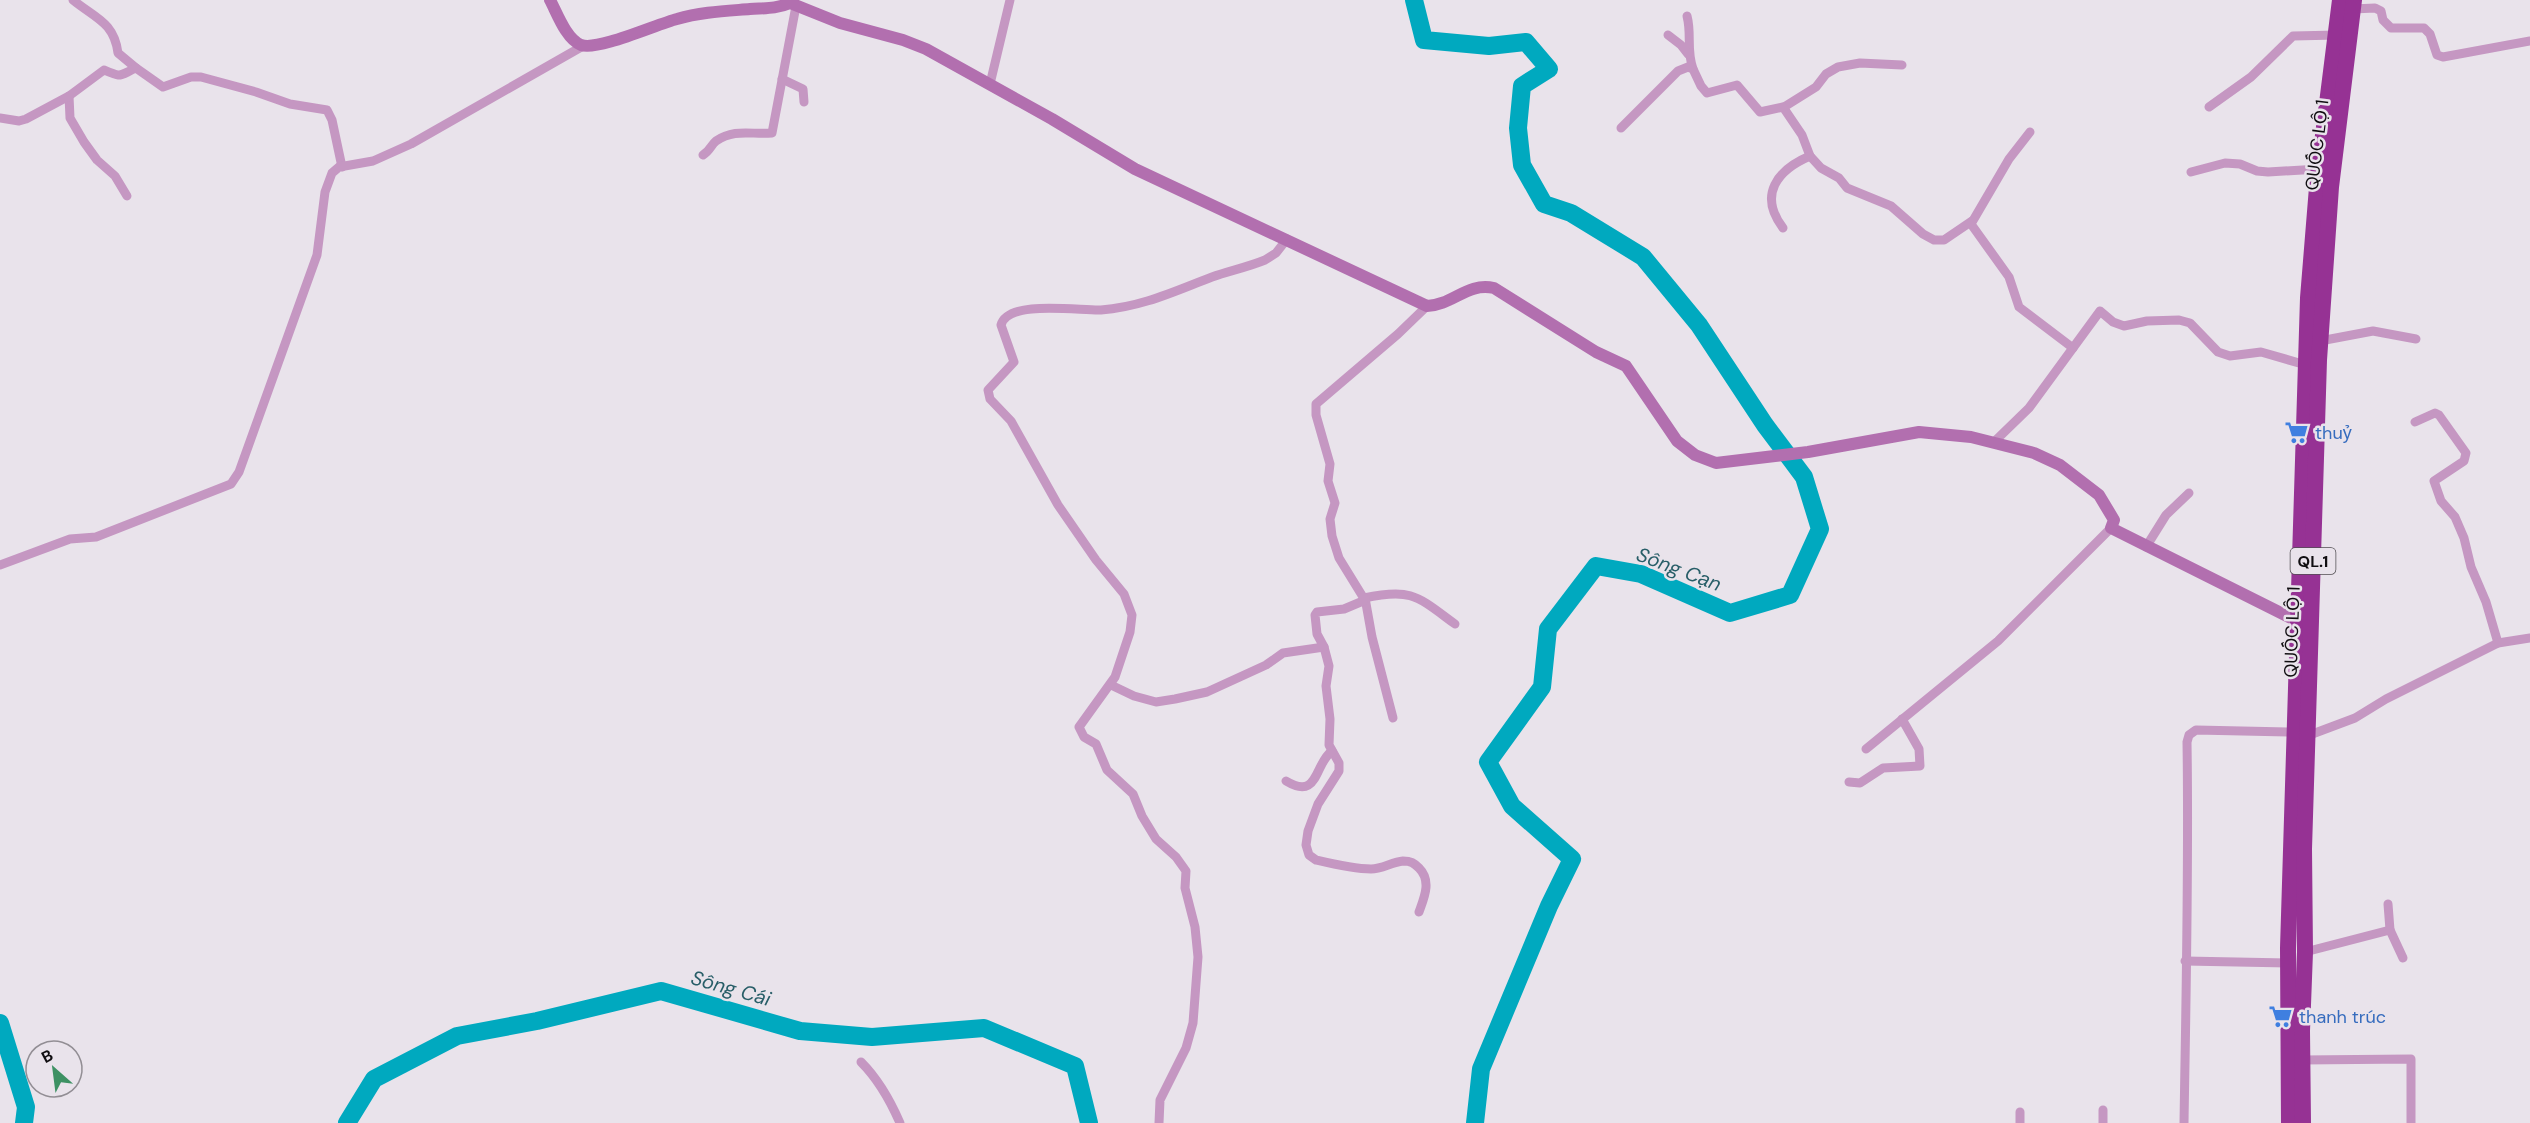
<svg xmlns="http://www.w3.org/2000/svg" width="2530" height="1123" viewBox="0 0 2530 1123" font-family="'DM Sans',sans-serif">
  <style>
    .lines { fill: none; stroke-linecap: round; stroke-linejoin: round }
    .river { stroke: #00a9bf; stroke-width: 18 }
    .street { stroke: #c597c2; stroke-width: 9 }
    .secondary { stroke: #b26faf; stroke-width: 12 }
    .highway { stroke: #963294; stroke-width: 16 }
    .labels { text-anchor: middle; stroke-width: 5; stroke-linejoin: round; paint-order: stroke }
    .shield { fill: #e9e3eb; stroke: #514e52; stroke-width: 1.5 }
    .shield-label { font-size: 16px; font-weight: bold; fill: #100e11 }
    .street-label { font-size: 18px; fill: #100e11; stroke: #e9e3eb }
    .shop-label { font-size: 18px; fill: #366cbe; stroke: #e9e3eb; text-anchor: start }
    .water-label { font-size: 20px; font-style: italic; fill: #285e68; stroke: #e9e3eb }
  </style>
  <rect width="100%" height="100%" fill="#e9e3eb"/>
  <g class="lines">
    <g class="river">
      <polyline points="1414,0 1424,40 1489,46 1526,42 1549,69 1522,86 1518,128 1522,165 1544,204 1571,213 1643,257 1699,325 1765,425 1804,477 1820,529 1790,595 1730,613 1641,574 1596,566 1548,629 1542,687 1488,762 1512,806 1572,859 1549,906 1481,1069 1475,1123"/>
      <polyline points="0,1023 26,1107 24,1123"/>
      <polyline points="347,1123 374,1079 457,1036 537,1021 661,991 800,1031 872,1037 984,1028 1075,1066 1089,1123"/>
    </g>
    <g class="street">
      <path d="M73,0C95,18 114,22 118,53L136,68"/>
      <polyline points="2353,9 2375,8 2381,11 2383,20 2391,28 2424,28 2430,34 2437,55 2443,57 2530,41"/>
      <path d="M1687,16C1692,35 1686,49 1693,69"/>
      <polyline points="1668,35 1681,45 1688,54"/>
      <polyline points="782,79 803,89 804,102"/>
      <polyline points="990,84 1010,0"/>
      <polyline points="69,96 70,118 84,142 97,160 115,176 127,196"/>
      <polyline points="1784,107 1816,87 1826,74 1838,67 1860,63 1902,65"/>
      <polyline points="2209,107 2251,77 2293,36 2337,35"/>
      <path d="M0,118L19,121L26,119L69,96L104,70C123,78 118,76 136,68L163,87L191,77H201L256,92L290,104L327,110L332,120L342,167"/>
      <polyline points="1621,128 1678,71 1688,67 1693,69 1701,86 1707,93 1737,85 1760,112 1783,107 1802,135 1810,156 1821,168 1839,178 1847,188 1891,206 1923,234 1934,240 1944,240 1972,221"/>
      <polyline points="2030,132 2009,159 1971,224 2009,277 2019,307 2073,348"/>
      <path d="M703,155C710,151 711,145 716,141C735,128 752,135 772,133L796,6"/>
      <polyline points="2191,172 2225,163 2240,164 2257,171 2268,172 2319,169"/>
      <path d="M1783,228C1758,195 1777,170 1810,156"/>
      <polyline points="2320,341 2373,331 2416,339"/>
      <polyline points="2415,422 2435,413 2439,415 2466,453 2464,461 2434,481 2441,501 2455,517 2464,538 2471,567 2486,602 2498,643"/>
      <polyline points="1994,442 2029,408 2100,311 2113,322 2124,326 2147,321 2179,320 2190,323 2218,352 2230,356 2261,352 2306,365"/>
      <polyline points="2146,547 2166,515 2189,493"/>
      <polyline points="0,565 70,539 96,537 231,484 239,472 317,255 325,192 332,173 339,167 373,161 411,144 583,46"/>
      <path d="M1364,598C1412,588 1417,596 1455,624"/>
      <polyline points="1365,598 1372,637 1393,718"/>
      <path d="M1324,647L1329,666L1326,686L1330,719L1329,745L1339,763V771L1318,804L1308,831L1306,845L1309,855L1316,860C1333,864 1354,869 1371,869C1382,869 1392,862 1403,861C1411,861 1414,863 1419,868C1432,881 1424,898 1419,912"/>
      <polyline points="1111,685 1134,696 1156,702 1175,699 1207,692 1266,665 1283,653 1324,647 1317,634 1315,615 1317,612 1344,609 1363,601 1363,597 1339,558 1332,536 1330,519 1335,503 1328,481 1330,464 1316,415 1316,404 1398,334 1427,306"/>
      <polyline points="2307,736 2355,718 2386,699 2498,643 2530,638"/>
      <polyline points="1866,749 1998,641 2111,528"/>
      <path d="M1286,781C1319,801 1314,764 1332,751"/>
      <polyline points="1849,782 1860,783 1883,768 1920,766 1919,749 1902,719"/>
      <polyline points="2388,904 2390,930"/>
      <polyline points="2305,952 2390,930 2403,958"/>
      <polyline points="2185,961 2288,963"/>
      <polyline points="2302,1060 2411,1059 2411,1123"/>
      <path d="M861,1062C879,1080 890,1100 900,1123"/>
      <polyline points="2103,1110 2103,1123"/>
      <polyline points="2020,1112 2020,1123"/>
      <path d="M1159,1123L1160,1100L1186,1048L1193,1023L1198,957L1195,927L1185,888L1186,871L1176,857L1156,839L1142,816L1133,794L1107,770L1096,744L1084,737L1079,727L1115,677L1130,632L1132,615L1124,594L1096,560L1058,505L1011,421L990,399L988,390L1014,362L1001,325C1008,299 1080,311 1101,310C1142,307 1175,291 1212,277C1229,271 1248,267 1265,260L1276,253L1287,239"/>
      <path d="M2184,1123C2186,996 2189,869 2187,742L2189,735L2196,730L2294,732"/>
    </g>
    <path class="secondary" d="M550,0C557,13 566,39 581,45C598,51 657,24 677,19C701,12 726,11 750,9C765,8 776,9 790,3L840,23L903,40L926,49L1052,119L1135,169L1427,306C1453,305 1467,282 1494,288L1596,352L1626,366L1677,441L1695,455L1716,463L1808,452L1919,432L1971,437L2034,453L2060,465L2099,495L2114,520L2111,528L2297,621"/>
    <g class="highway">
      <polyline points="2289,1123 2288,948 2308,298 2318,175 2340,0"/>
      <polyline points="2303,1123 2302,1031 2305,952 2304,849 2319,360 2331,187 2354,0"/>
    </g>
  </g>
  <defs>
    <symbol id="supermarket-bare" viewBox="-9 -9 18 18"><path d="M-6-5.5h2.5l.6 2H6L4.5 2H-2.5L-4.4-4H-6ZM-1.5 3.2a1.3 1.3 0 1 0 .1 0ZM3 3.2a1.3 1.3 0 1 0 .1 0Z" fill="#3f7fe0" stroke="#e9e3eb" stroke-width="2.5" paint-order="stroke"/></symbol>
  </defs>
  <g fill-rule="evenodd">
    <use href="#supermarket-bare" x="2280" y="416" width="33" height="33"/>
    <use href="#supermarket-bare" x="2264" y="1000" width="33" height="33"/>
  </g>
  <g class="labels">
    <rect class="shield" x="2290.5" y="548" width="45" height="26" rx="4.5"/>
    <g class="shield-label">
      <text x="2313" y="567">QL.1</text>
    </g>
    <g class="street-label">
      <text transform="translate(2317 145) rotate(-83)" y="6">QUỐC LỘ 1</text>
      <text transform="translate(2292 632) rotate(-88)" y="6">QUỐC LỘ 1</text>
    </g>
    <g class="shop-label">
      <text x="2315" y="439">thuỷ</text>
      <text x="2299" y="1023">thanh trúc</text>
    </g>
    <g class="water-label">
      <text transform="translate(1679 569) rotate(21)" y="7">Sông Cạn</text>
      <text transform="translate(731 988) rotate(16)" y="7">Sông Cái</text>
    </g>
  </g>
  <g transform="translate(54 1069) rotate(332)"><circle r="28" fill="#e9e3eb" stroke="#928e94" stroke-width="1.5"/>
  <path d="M0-4.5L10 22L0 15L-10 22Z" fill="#3d9163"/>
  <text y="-9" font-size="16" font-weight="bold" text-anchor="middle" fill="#100e11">B</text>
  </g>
</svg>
